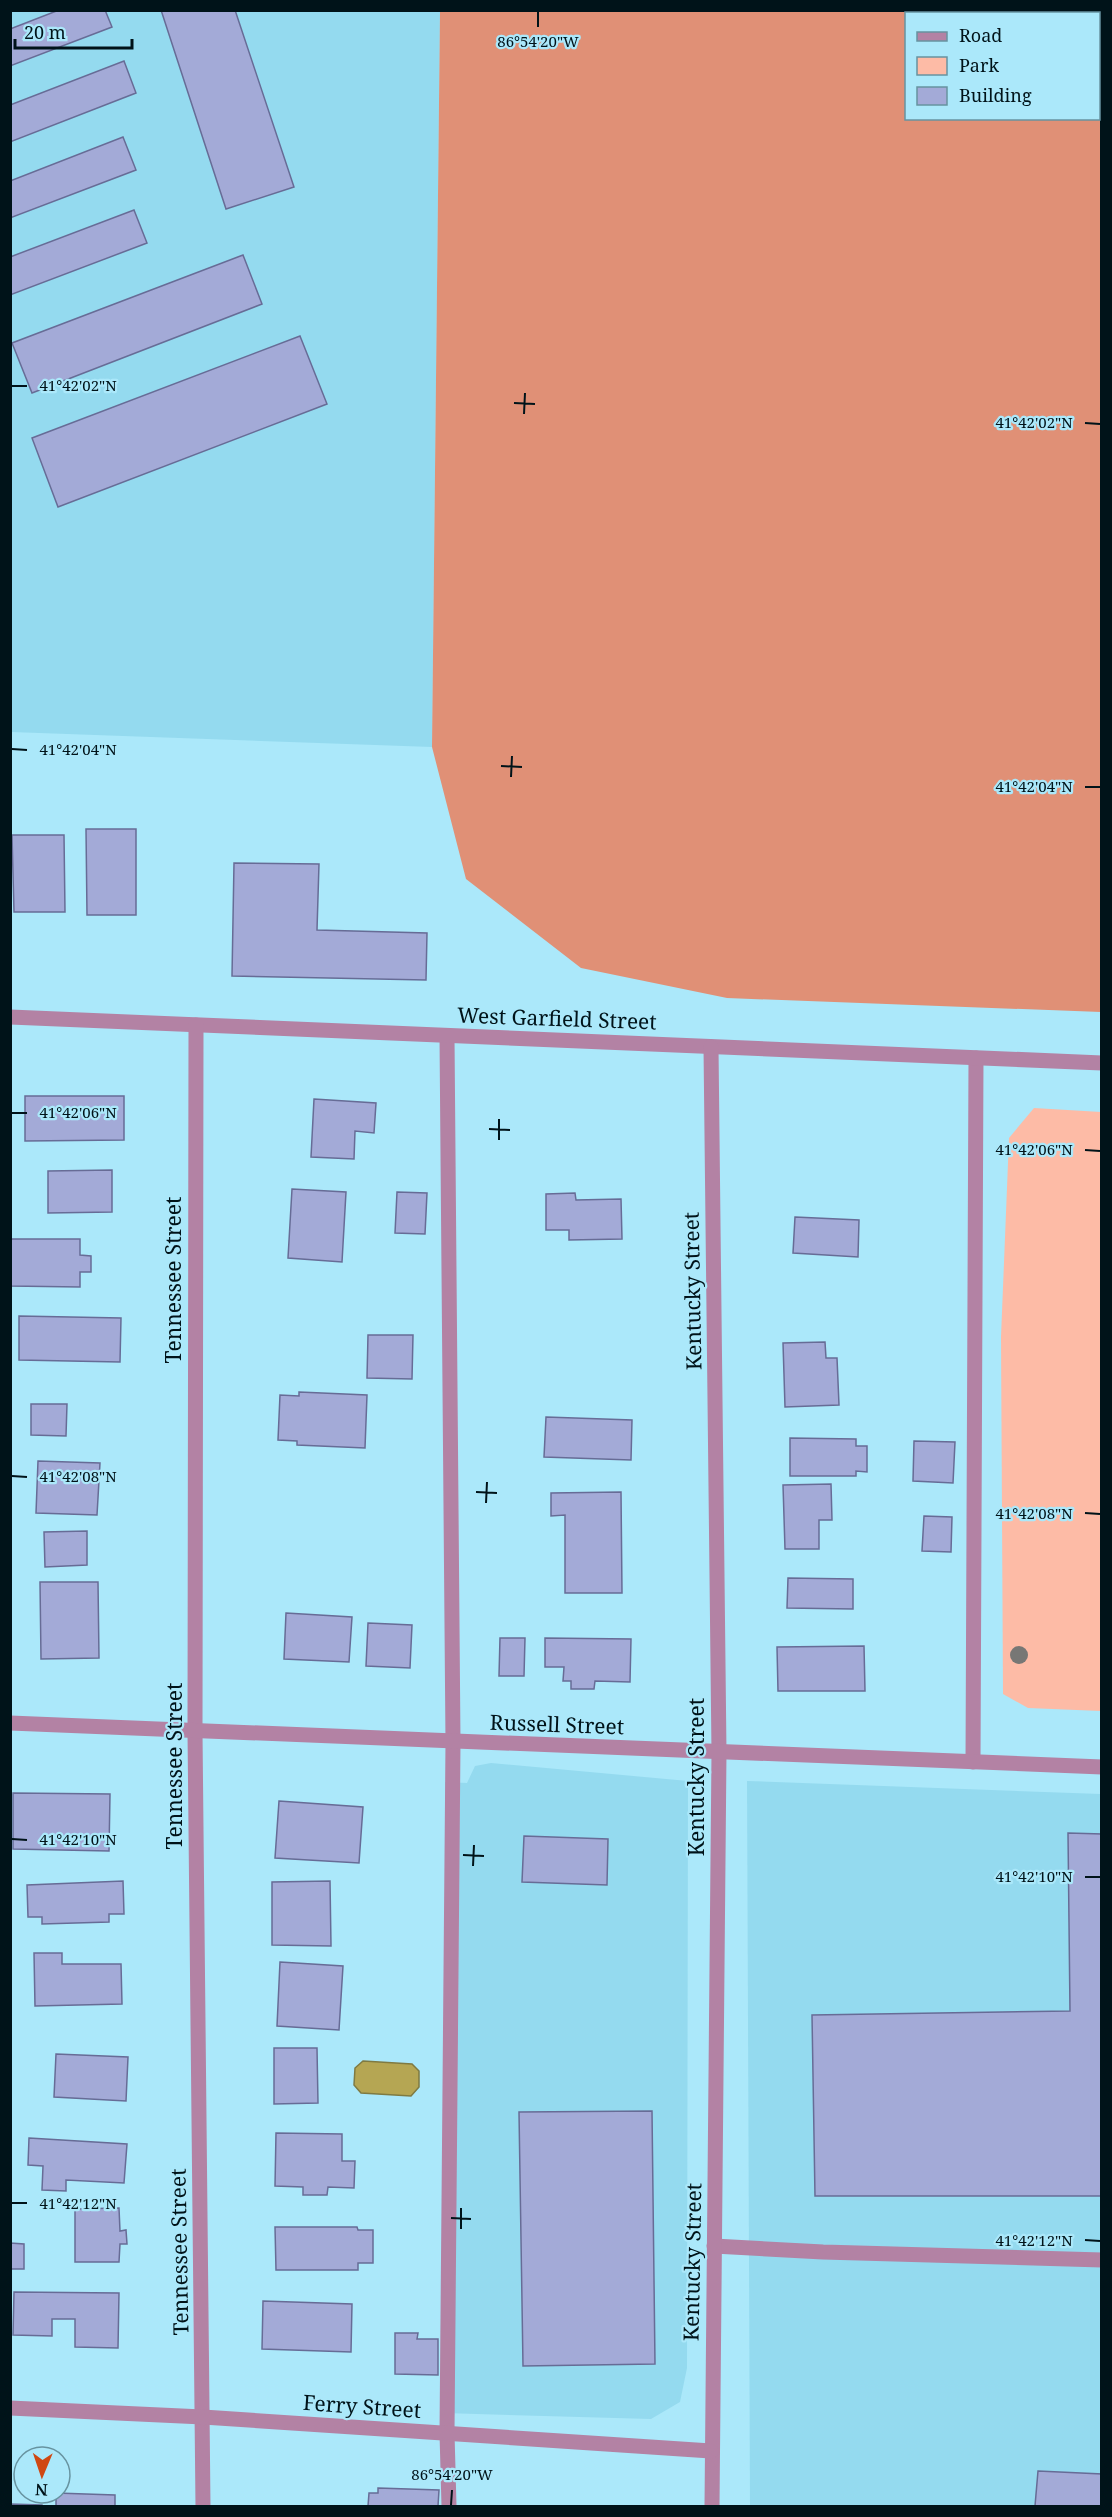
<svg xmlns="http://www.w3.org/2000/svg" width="1112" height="2517" viewBox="0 0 1112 2517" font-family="'Noto Serif',serif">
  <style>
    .built { fill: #94daef }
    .green { fill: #fdbba6 }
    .forest { fill: #e09076; fill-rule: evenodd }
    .water { fill: #b5a653; stroke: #7f7a42; stroke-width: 1.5 }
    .building { fill: #a3aad7; stroke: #676c96; stroke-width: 1.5 }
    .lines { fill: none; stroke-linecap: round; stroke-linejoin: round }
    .lane { stroke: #b382a4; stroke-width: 15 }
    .street { stroke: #b382a4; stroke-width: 15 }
    .tree { fill: #777775 }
    .ticks { fill: none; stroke: #001319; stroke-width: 2 }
    .labels { text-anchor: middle; stroke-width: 4.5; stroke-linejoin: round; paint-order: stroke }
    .street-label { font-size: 21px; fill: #001319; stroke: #abe8fa }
    .ticks-label { font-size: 15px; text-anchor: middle; fill: #001319; stroke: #abe8fa; stroke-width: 4.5; stroke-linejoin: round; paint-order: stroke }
  </style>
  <rect width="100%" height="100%" fill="#abe8fa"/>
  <g class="built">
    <polygon points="11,11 440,11 432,747 11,732"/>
    <polygon points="491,1763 688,1781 687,2368 680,2402 651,2419 443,2413 454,2357 445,1782 467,1783 475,1766"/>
    <polygon points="747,1781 1101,1794 1101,2506 750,2506"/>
  </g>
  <polygon class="green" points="1034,1108 1101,1112 1101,1711 1028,1708 1003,1694 1001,1337 1009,1138"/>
  <path class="forest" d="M440,11H1101V1012L727,998L581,968L466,879L432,747ZM906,14H1098V118H906Z"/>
  <polygon class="water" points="363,2061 412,2064 419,2071 419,2087 411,2096 361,2093 354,2085 355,2068"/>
  <g class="building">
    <polygon points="59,10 105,10 112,27 10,66 10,29"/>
    <polygon points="161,10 235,10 294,187 226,209"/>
    <polygon points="124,61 136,93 10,142 10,105"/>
    <polygon points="123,137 136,170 10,218 10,181"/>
    <polygon points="134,210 147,243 10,295 10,257"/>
    <polygon points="243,255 262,304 32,393 12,343"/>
    <polygon points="300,336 327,404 58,507 32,438"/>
    <polygon points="86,829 136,829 136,915 87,915"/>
    <polygon points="12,835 64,835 65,912 14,912"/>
    <polygon points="234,863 319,864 317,930 427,933 426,980 232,976"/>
    <polygon points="25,1096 124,1096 124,1140 25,1141"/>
    <polygon points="314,1099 376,1103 374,1133 355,1131 354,1159 311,1157"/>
    <polygon points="112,1170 112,1212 48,1213 48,1171"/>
    <polygon points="292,1189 346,1192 342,1262 288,1258"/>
    <polygon points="397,1192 427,1193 425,1234 395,1233"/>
    <polygon points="575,1193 576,1200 621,1199 622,1239 569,1240 569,1230 546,1230 546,1194"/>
    <polygon points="795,1217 859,1220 858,1257 793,1253"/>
    <polygon points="10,1239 80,1239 80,1255 91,1256 91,1272 80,1272 80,1287 10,1286"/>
    <polygon points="19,1316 121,1318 120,1362 19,1360"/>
    <polygon points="368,1335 413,1335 412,1379 367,1378"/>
    <polygon points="825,1342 826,1358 837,1358 839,1405 785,1407 783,1343"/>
    <polygon points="299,1392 367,1395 365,1448 297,1445 297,1441 278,1440 280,1395 299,1396"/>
    <polygon points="31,1404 67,1404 66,1436 31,1435"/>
    <polygon points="546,1417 632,1420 631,1460 544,1457"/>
    <polygon points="790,1438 856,1439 856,1446 867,1446 867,1472 856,1471 856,1476 790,1476"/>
    <polygon points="914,1441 955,1442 953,1483 913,1481"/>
    <polygon points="38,1461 100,1463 97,1515 36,1513"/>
    <polygon points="831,1484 832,1520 819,1520 819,1549 785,1549 783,1485"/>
    <polygon points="621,1492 622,1593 565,1593 565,1515 551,1516 551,1493"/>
    <polygon points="924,1516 952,1517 951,1552 922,1551"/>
    <polygon points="87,1531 87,1565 45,1567 44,1532"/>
    <polygon points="788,1578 853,1579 853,1609 787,1608"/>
    <polygon points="40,1582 98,1582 99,1658 41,1659"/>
    <polygon points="286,1613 352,1617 349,1662 284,1659"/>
    <polygon points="368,1623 412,1625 410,1668 366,1666"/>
    <polygon points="500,1638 525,1638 524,1676 499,1676"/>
    <polygon points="545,1638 631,1639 630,1682 595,1681 594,1689 571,1689 571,1681 563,1681 564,1667 545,1667"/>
    <polygon points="864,1646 865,1691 778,1691 777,1647"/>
    <polygon points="13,1793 110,1794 109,1851 13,1849"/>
    <polygon points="279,1801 363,1807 359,1863 275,1858"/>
    <polygon points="1068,1833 1102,1834 1102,2196 815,2196 812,2015 1070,2011"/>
    <polygon points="524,1836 608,1839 607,1885 522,1882"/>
    <polygon points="123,1881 124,1914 109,1914 109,1922 42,1924 42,1917 28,1917 27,1885"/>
    <polygon points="330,1881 331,1946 272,1945 272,1882"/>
    <polygon points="34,1953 62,1953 62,1964 121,1964 122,2004 35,2006"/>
    <polygon points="280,1962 343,1966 339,2030 277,2026"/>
    <polygon points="274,2048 317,2048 318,2103 274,2104"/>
    <polygon points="56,2054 128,2057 126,2101 54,2097"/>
    <polygon points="652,2111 655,2364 523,2366 519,2112"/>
    <polygon points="276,2133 342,2134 342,2161 355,2161 354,2188 328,2187 327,2195 303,2195 303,2187 275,2186"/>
    <polygon points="29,2138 127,2144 124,2183 66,2180 66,2191 42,2190 43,2166 28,2165"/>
    <polygon points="119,2208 120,2231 126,2230 127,2244 120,2244 119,2262 75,2262 75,2209"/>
    <polygon points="275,2227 357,2227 358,2230 373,2230 373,2263 358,2263 358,2270 276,2270"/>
    <polygon points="10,2243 24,2244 24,2269 10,2269"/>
    <polygon points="14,2292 119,2293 118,2348 75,2347 75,2319 52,2319 52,2336 13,2335"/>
    <polygon points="263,2301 352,2304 351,2352 262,2349"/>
    <polygon points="395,2333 418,2333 417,2339 438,2339 438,2375 395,2374"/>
    <polygon points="1038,2471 1102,2474 1102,2506 1035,2506"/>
    <polygon points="378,2488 439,2490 438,2506 368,2506 369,2493 378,2493"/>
    <polygon points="56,2493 115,2495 115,2506 56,2506"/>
    <polygon points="10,2504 42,2505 42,2506 10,2506"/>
  </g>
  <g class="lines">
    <g class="lane">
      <polyline points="447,1036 453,1742 447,2433 449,2506"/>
      <polyline points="973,1762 976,1058"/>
      <polyline points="714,2246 823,2252 1102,2260"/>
    </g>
    <g class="street">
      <polyline points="10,1017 1102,1063"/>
      <polyline points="196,1025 195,1732 203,2506"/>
      <polyline points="711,1047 719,1752 712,2506"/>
      <polyline points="10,1723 1102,1767"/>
      <polyline points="10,2408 203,2417 711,2451"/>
    </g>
  </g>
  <circle class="tree" cx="1019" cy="1655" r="9"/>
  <path class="ticks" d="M538,27V12M12,386H27M514,403L535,404M524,414L525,393M1085,423L1100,424M12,749L27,750M501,766L522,767M511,777L512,756M1085,787H1100M12,1113H27M489,1129L510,1130M499,1140V1119M1085,1150L1100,1151M12,1476L27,1477M476,1492L497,1493M486,1503L487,1482M1085,1513L1100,1514M12,1839L27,1840M463,1855L484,1856M473,1866L474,1845M1085,1877H1100M12,2203H27M451,2218L471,2219M461,2229V2208M1085,2240L1100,2241M451,2505L452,2490"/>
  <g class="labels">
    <g class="street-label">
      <text transform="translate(557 1019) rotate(2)" y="7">West Garfield Street</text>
      <text transform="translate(174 1280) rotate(-90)" y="7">Tennessee Street</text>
      <text transform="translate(693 1291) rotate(-91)" y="7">Kentucky Street</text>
      <text transform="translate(557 1725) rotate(2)" y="7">Russell Street</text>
      <text transform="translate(175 1766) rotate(-90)" y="7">Tennessee Street</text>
      <text transform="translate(697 1777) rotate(-90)" y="7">Kentucky Street</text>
      <text transform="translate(180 2252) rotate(-91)" y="7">Tennessee Street</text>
      <text transform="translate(693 2262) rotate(-89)" y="7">Kentucky Street</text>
      <text transform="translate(362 2407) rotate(4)" y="7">Ferry Street</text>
    </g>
  </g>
  <g class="ticks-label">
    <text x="538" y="47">86°54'20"W</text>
    <text x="78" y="391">41°42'02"N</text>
    <text x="1034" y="428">41°42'02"N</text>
    <text x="78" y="755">41°42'04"N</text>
    <text x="1034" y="792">41°42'04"N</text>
    <text x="78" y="1118">41°42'06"N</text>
    <text x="1034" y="1155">41°42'06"N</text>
    <text x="78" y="1482">41°42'08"N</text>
    <text x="1034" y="1519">41°42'08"N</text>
    <text x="78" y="1845">41°42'10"N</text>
    <text x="1034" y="1882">41°42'10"N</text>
    <text x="78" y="2209">41°42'12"N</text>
    <text x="1034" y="2246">41°42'12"N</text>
    <text x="452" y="2480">86°54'20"W</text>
  </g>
  <rect width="1112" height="2517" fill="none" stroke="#001319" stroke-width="24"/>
  <rect x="905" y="12" width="195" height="108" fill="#abe8fa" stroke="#6793a0" stroke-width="1.5"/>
  <rect x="917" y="32" width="30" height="9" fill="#b382a4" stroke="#6793a0" stroke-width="1.5"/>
  <text x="959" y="42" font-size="18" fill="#001319">Road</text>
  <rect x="917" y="57" width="30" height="18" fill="#fdbba6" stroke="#6793a0" stroke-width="1.5"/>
  <text x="959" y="72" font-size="18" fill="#001319">Park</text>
  <rect x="917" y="87" width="30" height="18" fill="#a3aad7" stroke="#6793a0" stroke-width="1.5"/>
  <text x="959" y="102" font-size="18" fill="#001319">Building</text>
  <g transform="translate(42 2475) rotate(182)"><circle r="28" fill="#abe8fa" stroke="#6793a0" stroke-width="1.5"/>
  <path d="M0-4.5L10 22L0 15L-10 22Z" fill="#cf4812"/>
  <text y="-9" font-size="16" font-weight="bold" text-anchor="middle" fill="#001319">N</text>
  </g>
  <path d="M15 39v9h117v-9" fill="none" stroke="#001319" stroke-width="3"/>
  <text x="24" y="39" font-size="18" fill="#001319" stroke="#abe8fa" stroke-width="4.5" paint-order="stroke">20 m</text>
</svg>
